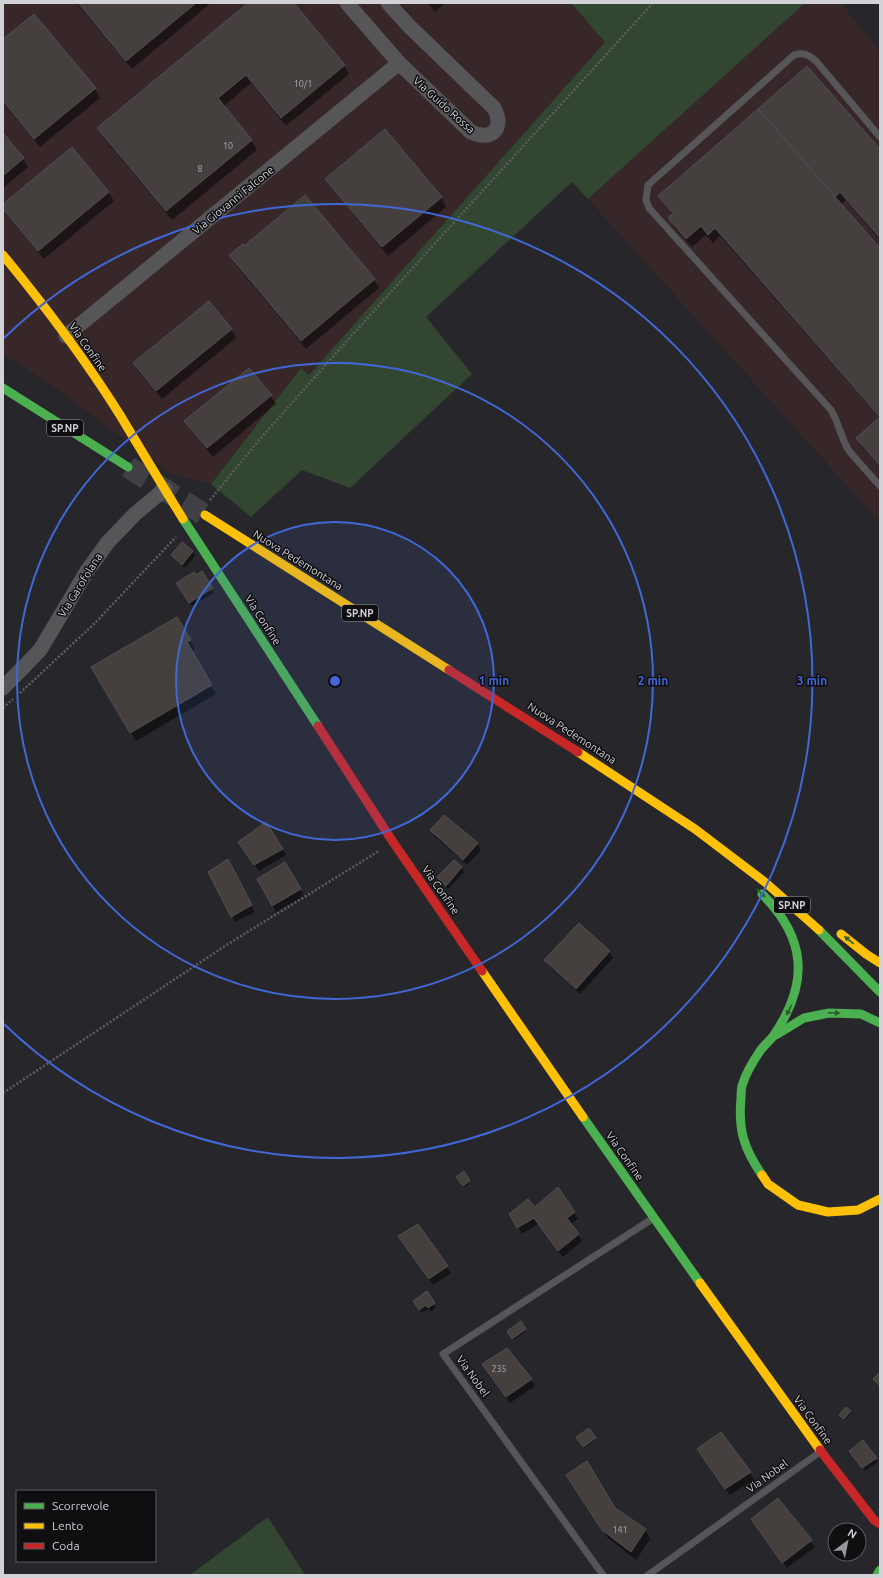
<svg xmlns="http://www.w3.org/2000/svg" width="883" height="1578" viewBox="0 0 883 1578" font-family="Ubuntu,sans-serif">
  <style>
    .industrial { fill: #382728 }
    .green { fill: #324631 }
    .shadow { fill: #0007 }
    .building { fill: #453f3d; stroke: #525052 }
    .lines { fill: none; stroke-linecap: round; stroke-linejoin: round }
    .primary-tunnel { stroke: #414044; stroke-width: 22; stroke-dasharray: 22 11; stroke-linecap: butt }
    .path { stroke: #5e5d60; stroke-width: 2.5; stroke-dasharray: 2 2; stroke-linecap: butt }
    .lane { stroke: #565558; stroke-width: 7 }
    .street { stroke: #565558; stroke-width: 15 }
    .fast { stroke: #4caf50; stroke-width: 9 }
    .slow { stroke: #ffc107; stroke-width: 9 }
    .jam { stroke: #c62828; stroke-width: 9 }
    .oneway { fill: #2e5e30 }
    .ring { fill: none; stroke: #4168d8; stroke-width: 2 }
    .labels { text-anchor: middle; stroke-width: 3; stroke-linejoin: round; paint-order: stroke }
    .number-label { font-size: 9px; fill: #afadb0 }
    .shield { fill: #0f0e11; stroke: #98979b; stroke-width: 1 }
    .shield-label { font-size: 10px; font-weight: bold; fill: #d2d2d6 }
    .street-label { font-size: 11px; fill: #d2d2d6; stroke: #0f0e11 }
    .centre { fill: #4168d8; stroke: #0f0e11; stroke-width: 2 }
    .ring-label { font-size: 12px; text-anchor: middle; font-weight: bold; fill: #4168d8; stroke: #0f0e11; stroke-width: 3; stroke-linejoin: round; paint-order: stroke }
  </style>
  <rect width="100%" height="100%" fill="#27262a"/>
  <g class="industrial">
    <polygon points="3,3 571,3 605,42 309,375 301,368 211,484 170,473 49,383 3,354"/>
    <polygon points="805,3 841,3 880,52 880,522 588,199"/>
  </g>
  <g class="green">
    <polygon points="571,3 805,3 588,199 572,182 426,317 472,374 350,488 302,470 251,517 211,484 301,368 309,375 605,42"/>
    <polygon points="268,1517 305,1575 190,1575"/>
  </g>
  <g class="shadow">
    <polygon points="76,3 211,3 132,69"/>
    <polygon points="249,3 292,3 344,65 349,74 286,126 251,83 223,107 252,141 257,150 172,220 103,137 98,128"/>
    <polygon points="428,3 445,3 435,12"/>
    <polygon points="34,16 95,89 100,98 40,147 3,103 3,41"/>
    <polygon points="385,130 442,198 446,207 388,256 332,188 327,179"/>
    <polygon points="3,134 23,159 28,167 3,188"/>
    <polygon points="72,148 109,193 114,201 44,259 7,215 3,205"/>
    <polygon points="880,151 880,240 846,200 841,205 880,249 880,467 862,447 857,438 880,418 720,236 713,243 706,235 692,247 674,227 669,218 673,214 660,196"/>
    <polygon points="305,197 374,280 379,288 306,349 235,264 230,256 244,247"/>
    <polygon points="231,329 236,338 162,399 139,372 134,363"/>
    <polygon points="271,396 276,404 213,457 191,430 186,421"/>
    <polygon points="193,552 195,556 185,568 175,559 172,555"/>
    <polygon points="202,572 214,593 192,606 178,583 196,576"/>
    <polygon points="177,618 195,649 191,651 216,694 136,741 93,667"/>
    <polygon points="444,816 477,844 481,850 467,865 435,837 432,830"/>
    <polygon points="243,848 282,849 286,855 259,871"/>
    <polygon points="454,861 462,868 464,872 448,889 438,877"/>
    <polygon points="285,863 304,896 276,912 258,879"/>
    <polygon points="231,867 255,912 235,922 232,916"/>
    <polygon points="609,951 613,958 580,994 549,966 545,960"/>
    <polygon points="463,1173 470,1183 465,1187 458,1177"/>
    <polygon points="535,1209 574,1213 578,1219 571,1224 582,1241 563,1257 538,1224 522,1234 510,1214"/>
    <polygon points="417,1225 451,1273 433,1285 403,1242"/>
    <polygon points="427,1293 436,1308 431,1312 429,1309 422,1313 414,1301"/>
    <polygon points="520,1322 526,1331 514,1340 508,1331"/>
    <polygon points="483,1364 531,1380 535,1386 510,1403"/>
    <polygon points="850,1411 851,1413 845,1420 841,1416"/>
    <polygon points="589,1430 596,1440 584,1448 578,1437"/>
    <polygon points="721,1433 754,1479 730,1495 702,1456"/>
    <polygon points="853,1455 876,1458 878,1462 865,1471"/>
    <polygon points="573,1484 615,1509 645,1530 650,1539 636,1560 608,1538"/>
    <polygon points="777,1500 815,1547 787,1568 752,1520"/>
  </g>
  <g class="building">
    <polygon points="78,3 196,3 126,61"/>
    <polygon points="248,3 294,3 345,65 281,118 246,75 218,98 252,140 166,211 97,128"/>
    <polygon points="34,14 96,88 34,139 3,101 3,39"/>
    <polygon points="807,66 880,149 880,238 840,192 835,197 758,109"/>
    <polygon points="758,109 880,248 880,417 715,228 708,235 701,226 686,239 668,218 673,213 658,196"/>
    <polygon points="385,129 442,197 382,247 325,179"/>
    <polygon points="3,133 24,158 3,176"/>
    <polygon points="72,147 109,192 38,251 3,209 3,204"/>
    <polygon points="305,195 375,279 301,341 229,255 243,244 244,246"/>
    <polygon points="209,301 232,329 156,391 133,363"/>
    <polygon points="249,368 272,395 207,448 184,421"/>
    <polygon points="880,417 880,466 856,438"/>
    <polygon points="182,542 193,551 182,565 171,555"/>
    <polygon points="202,571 213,588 189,603 176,583 194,572 196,575"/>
    <polygon points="177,617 191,640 187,642 212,685 130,733 91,667"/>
    <polygon points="444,815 478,843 463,860 430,830"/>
    <polygon points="266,822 283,849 254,865 238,842"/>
    <polygon points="228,859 252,905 231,917 208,872"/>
    <polygon points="454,860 462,867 446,886 437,877"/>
    <polygon points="285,862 301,889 272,906 257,879"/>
    <polygon points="579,923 610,951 576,989 544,960"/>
    <polygon points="464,1171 470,1181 463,1186 456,1177"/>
    <polygon points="558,1187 575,1212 567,1218 579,1234 558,1251 534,1218 517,1228 509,1214 528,1199 535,1207"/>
    <polygon points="418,1224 448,1266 429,1279 398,1236"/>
    <polygon points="427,1291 435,1303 428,1308 426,1305 419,1310 413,1301"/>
    <polygon points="521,1321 526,1329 512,1339 507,1331"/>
    <polygon points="507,1348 532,1379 506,1397 482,1364"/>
    <polygon points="880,1372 880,1386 873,1379"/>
    <polygon points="846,1407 851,1411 844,1419 839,1415"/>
    <polygon points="589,1428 596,1438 583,1447 576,1437"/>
    <polygon points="721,1432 751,1472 725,1489 697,1449"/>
    <polygon points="863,1440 877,1458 862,1468 849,1451"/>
    <polygon points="587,1461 615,1508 646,1529 631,1552 602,1530 566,1475"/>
    <polygon points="778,1498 812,1540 782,1563 751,1519"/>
  </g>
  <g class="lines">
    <polyline class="primary-tunnel" points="128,467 205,515"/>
    <g class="path">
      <polyline points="210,500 259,440 380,304 653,3"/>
      <polyline points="20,693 95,623 176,537"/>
      <polyline points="3,708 13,699"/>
      <polyline points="3,1093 228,944 379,851"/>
    </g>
    <g class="lane">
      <path d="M880,137L816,61C809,55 803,52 794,55L648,185L646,200L649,208L831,410C839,423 841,438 849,451L880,486"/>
      <polyline points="603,1575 443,1354 652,1219"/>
      <polyline points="648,1575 820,1452"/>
    </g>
    <g class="street">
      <path d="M347,3L399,63L471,132C492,142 505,128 494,108L409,26L388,3"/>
      <polyline points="66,336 399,63"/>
      <polyline points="3,688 40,650 87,571 108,542 135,514 165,489"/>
    </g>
    <g class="fast">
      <polyline points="3,388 128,467"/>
      <polyline points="183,519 318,726"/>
      <polyline points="819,930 880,992"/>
      <polyline points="776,1035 804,1018 829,1013 861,1014 880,1023"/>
      <polyline points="583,1117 700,1283"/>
      <path d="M762,1175C744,1149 738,1130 741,1098C741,1093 741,1087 743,1083C746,1073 754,1060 760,1051C764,1045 770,1041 774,1035C809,983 807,939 762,894"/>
      <polyline points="877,1575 880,1570"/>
    </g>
    <g class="slow">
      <path d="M3,255C45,306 85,359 120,415C141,450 162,485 183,519"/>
      <polyline points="205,515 449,670"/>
      <polyline points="578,752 695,829 766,883 819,930"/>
      <polyline points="841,934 866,954 880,963"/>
      <polyline points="482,971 583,1117"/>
      <polyline points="762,1175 768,1184 798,1205 828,1212 858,1210 880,1199"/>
      <polyline points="700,1283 820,1450"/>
    </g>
    <g class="jam">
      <polyline points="449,670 578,752"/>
      <polyline points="318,726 393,842 482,971"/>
      <polyline points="820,1450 874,1520 880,1524"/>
    </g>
  </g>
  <defs><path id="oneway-solid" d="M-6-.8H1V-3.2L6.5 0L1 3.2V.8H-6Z"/></defs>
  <g class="oneway">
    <use href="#oneway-solid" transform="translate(761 893) rotate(43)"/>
    <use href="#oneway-solid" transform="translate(849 940) rotate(-141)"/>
    <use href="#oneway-solid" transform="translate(789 1010) rotate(116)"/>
    <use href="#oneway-solid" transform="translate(834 1013) rotate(1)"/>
  </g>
  <circle cx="335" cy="681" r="159" fill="#4168d8" fill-opacity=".12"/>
  <g class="ring">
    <circle cx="335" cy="681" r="159"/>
    <circle cx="335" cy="681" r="318"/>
    <path d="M4 338A477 477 0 1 1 4 1024"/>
  </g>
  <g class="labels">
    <g class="number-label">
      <text x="303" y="87">10/1</text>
      <text x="228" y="149">10</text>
      <text x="200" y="172">8</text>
      <text x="499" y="1372">235</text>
      <text x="620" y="1533">141</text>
    </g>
    <g class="shield">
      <rect x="47" y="420" width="36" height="16" rx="3"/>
      <rect x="342" y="605" width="36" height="16" rx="3"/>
      <rect x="774" y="897" width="36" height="16" rx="3"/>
    </g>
    <g class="shield-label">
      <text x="65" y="432">SP.NP</text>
      <text x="360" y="617">SP.NP</text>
      <text x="792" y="909">SP.NP</text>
    </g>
    <g class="street-label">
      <text transform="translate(444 105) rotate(42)" y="4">Via Guido Rossa</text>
      <text transform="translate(233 200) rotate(-39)" y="4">Via Giovanni Falcone</text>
      <text transform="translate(88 347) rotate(55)" y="4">Via Confine</text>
      <text transform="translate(298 560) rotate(32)" y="4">Nuova Pedemontana</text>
      <text transform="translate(80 585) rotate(-58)" y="4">Via Garofolana</text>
      <text transform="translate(263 620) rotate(57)" y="4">Via Confine</text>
      <text transform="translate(572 733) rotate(33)" y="4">Nuova Pedemontana</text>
      <text transform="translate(441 890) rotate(55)" y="4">Via Confine</text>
      <text transform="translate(625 1156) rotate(55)" y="4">Via Confine</text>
      <text transform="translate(473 1376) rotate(54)" y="4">Via Nobel</text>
      <text transform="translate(813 1420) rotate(54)" y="4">Via Confine</text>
      <text transform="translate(767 1476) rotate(-36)" y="4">Via Nobel</text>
    </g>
  </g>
  <circle cx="335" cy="681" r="6" class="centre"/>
  <g class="ring-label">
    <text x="494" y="685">1 min</text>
    <text x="653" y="685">2 min</text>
    <text x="812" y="685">3 min</text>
  </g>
  <rect width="883" height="1578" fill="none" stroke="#d2d2d6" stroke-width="8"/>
  <rect x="16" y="1490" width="140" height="72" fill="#0f0e11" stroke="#5d5c60"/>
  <rect x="24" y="1503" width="20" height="6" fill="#4caf50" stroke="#5d5c60"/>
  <text x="52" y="1510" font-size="12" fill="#d2d2d6">Scorrevole</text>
  <rect x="24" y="1523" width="20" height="6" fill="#ffc107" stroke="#5d5c60"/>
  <text x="52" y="1530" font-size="12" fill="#d2d2d6">Lento</text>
  <rect x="24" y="1543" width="20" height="6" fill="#c62828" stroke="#5d5c60"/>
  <text x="52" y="1550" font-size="12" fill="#d2d2d6">Coda</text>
  <g transform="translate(847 1542) rotate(32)"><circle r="19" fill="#0f0e11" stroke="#5d5c60"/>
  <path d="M0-3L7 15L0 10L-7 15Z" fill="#96969a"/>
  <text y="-6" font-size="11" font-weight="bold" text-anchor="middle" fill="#d2d2d6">N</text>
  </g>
</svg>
